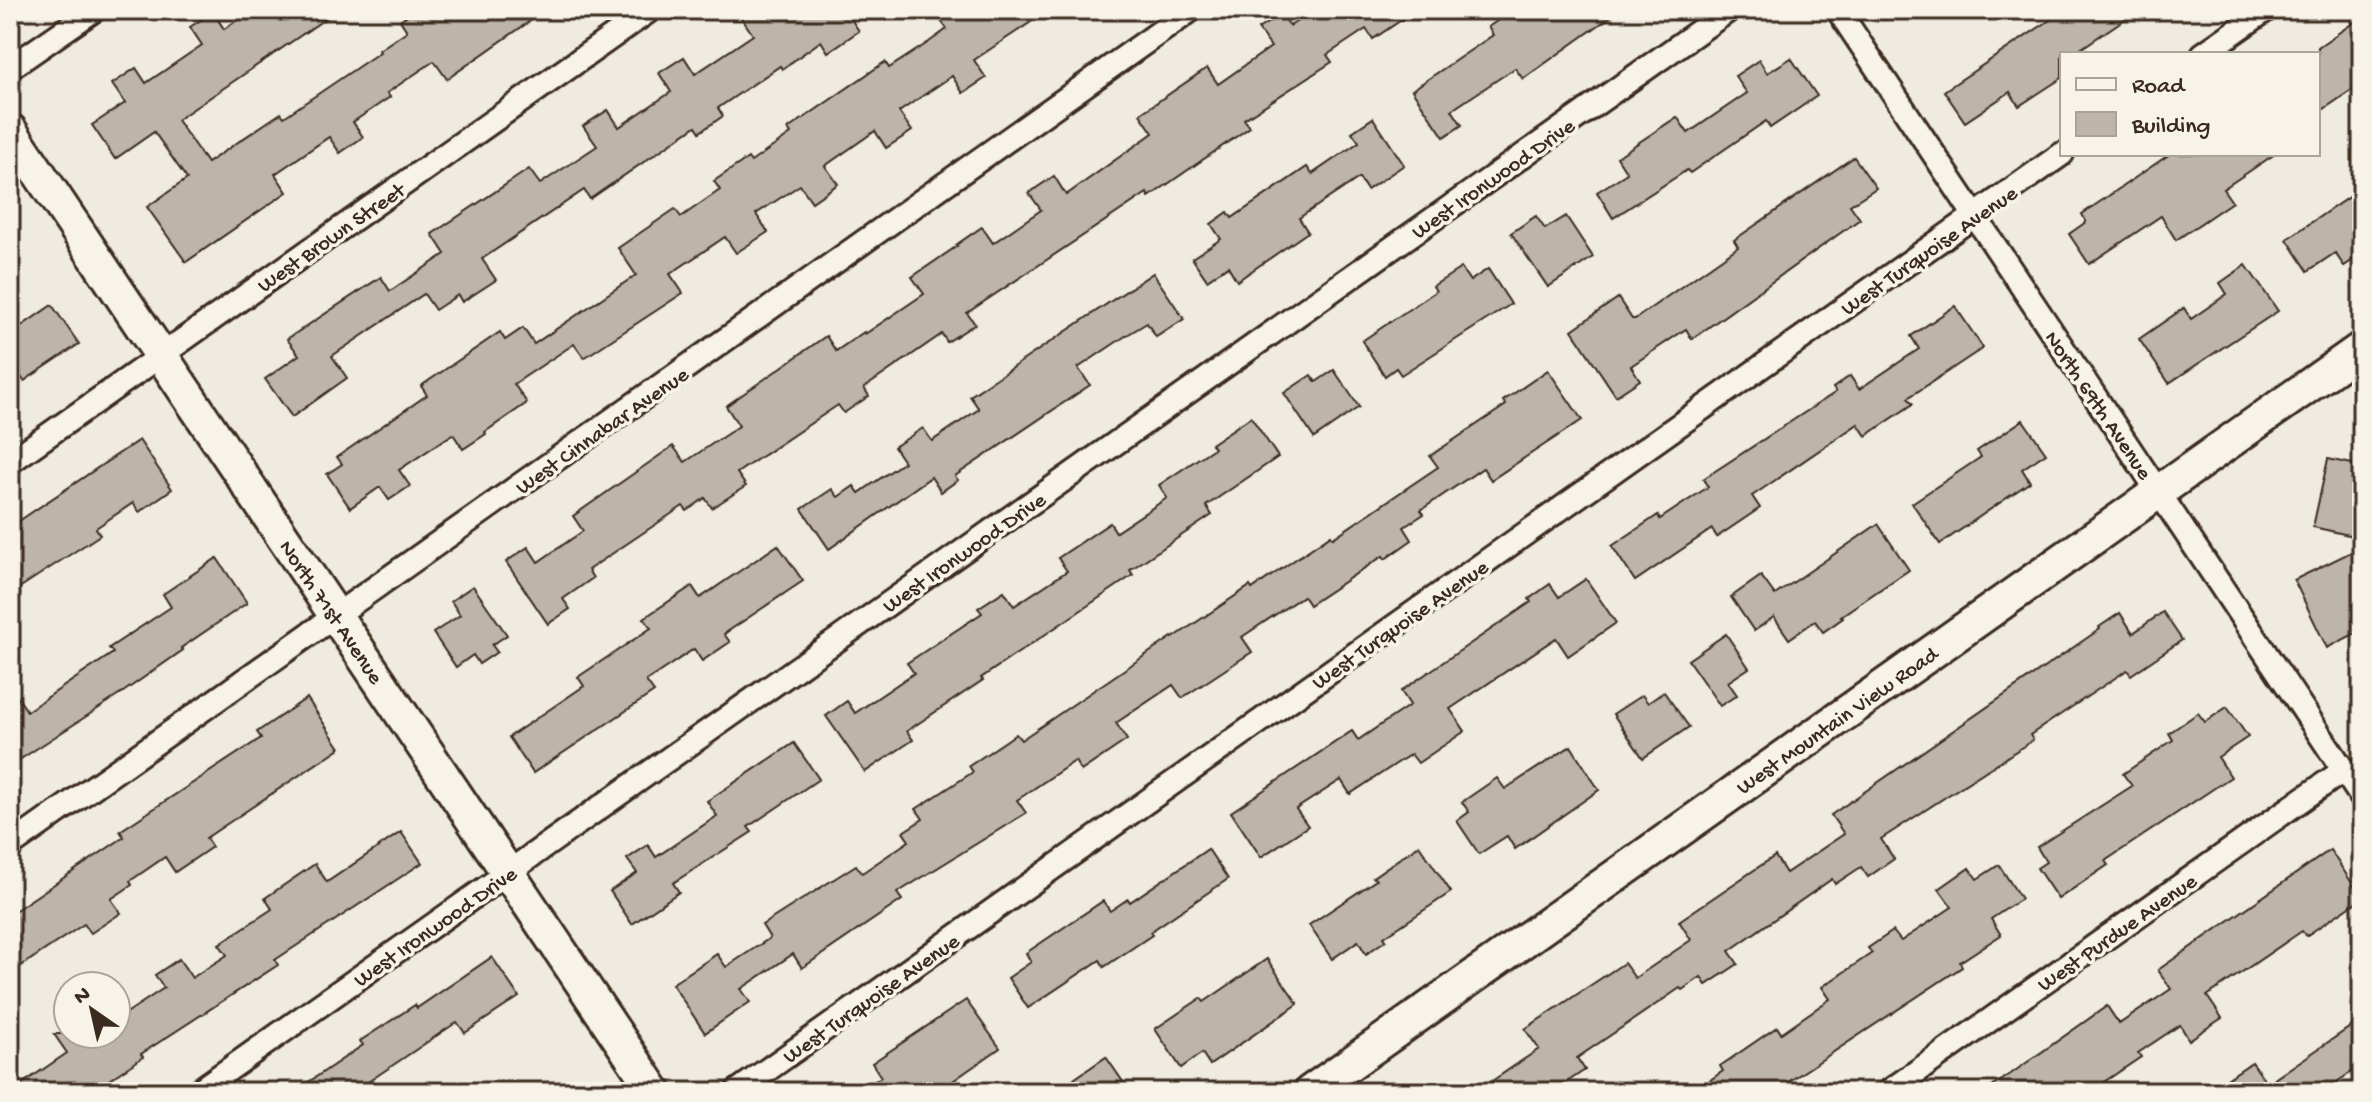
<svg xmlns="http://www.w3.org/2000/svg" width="2372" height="1102" viewBox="0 0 2372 1102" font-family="'Gochi Hand',sans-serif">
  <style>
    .building { fill: #bdb5aa; stroke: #3b2a1e; stroke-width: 2 }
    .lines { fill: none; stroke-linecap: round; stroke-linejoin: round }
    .street-casing { stroke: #3b2a1e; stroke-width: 28 }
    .secondary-casing { stroke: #3b2a1e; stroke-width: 38 }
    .street { stroke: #f7f3e8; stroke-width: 22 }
    .secondary { stroke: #f7f3e8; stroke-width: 32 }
    .labels { text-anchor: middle; stroke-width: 7; stroke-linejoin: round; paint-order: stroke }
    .street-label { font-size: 22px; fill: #3b2a1e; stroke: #f7f3e8 }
  </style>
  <rect width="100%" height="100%" fill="#efebe0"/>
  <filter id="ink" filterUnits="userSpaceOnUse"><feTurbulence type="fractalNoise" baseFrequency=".0125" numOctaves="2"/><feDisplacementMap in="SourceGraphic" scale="16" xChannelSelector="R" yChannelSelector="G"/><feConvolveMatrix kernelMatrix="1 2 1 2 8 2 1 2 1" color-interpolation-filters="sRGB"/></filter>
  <g filter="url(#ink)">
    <g class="building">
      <polygon points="252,10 338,10 177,120 207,163 281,113 284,117 380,52 379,50 407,31 400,20 415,10 546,10 447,79 434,61 387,93 390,97 353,122 363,137 340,153 329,137 275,174 287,192 186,262 147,207 187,179 154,132 115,159 92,125 125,103 112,84 136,68 146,83 202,45 190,27 213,12 224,29"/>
      <polygon points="736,10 845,10 859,31 828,52 821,41 782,69 780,66 718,108 723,116 700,132 696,126 590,199 584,190 482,259 496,280 462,302 458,295 435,310 424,294 332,356 347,378 292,417 265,379 299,355 287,339 381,277 390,291 445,254 432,234 529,169 540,184 597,146 583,126 608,110 619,127 671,92 659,73 684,57 695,74 753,35"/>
      <polygon points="958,10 1049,10 974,60 986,78 963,93 952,76 899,112 912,131 886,148 875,131 825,166 838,184 812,202 800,185 756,214 768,232 736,253 725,237 670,274 683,293 584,358 574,344 514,384 527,403 485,432 486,434 463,449 453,434 399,470 410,486 389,500 380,487 350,508 327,474 342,464 337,457 427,395 421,386 500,332 505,340 523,328 534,344 636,275 618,248 675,209 681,217 720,190 714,181 748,158 751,162 791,134 788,129 885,62 889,68 929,42 947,29 941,21"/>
      <polygon points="1314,10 1416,10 1373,39 1366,29 1327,55 1332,62 1244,119 1250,127 1149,197 1147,193 967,313 975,324 947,342 942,334 864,388 869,396 844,413 838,405 737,473 746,486 712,508 705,498 687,511 683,506 588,570 593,578 563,599 570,609 548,624 506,562 528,547 538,562 583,531 573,516 673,446 685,462 739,426 726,406 826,336 836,351 864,332 865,334 924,294 912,277 957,246 956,245 982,227 993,243 1041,210 1029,193 1054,176 1066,195 1153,133 1140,114 1207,68 1218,84 1271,47 1258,29 1281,14 1290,26"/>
      <polygon points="1514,10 1620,10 1523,79 1515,68 1452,110 1462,125 1444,137 1412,90 1493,35 1488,27"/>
      <polygon points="2065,10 2138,10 2073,54 2062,54 2062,78 2019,106 2010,92 1965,122 1944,91"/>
      <polygon points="2362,17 2362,83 2318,113 2318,47"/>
      <polygon points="1791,58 1817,96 1770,128 1766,121 1690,173 1687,170 1613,218 1597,192 1627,173 1617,157 1677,117 1688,133 1747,93 1735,76 1759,60 1767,73"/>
      <polygon points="1373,118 1404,165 1367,190 1359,178 1299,218 1308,232 1237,281 1228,266 1207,280 1192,258 1221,239 1211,224 1228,212 1232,218 1307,167 1312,174 1359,142 1352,132"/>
      <polygon points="2170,154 2275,154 2223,189 2232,202 2176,240 2161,216 2089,264 2069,234 2086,222 2082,214"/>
      <polygon points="1854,157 1876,188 1850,205 1860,219 1692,339 1686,329 1631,366 1640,380 1616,396 1572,330 1618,298 1632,319 1635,319 1738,247 1734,240"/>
      <polygon points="2362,188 2362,254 2344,266 2335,253 2308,271 2287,239"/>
      <polygon points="1536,216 1545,229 1566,216 1593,257 1548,287 1511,233"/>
      <polygon points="2246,265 2278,311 2169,383 2139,339 2184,308 2191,319 2227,294 2220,283"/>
      <polygon points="1461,268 1470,281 1488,269 1511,304 1401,375 1396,368 1385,376 1362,341 1436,291 1433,286"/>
      <polygon points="1153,273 1184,319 1156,337 1147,323 1127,335 1078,368 1090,385 955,476 958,480 941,492 931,477 829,549 802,509 832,489 838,497 854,486 859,493 904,462 894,447 923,428 932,441 979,409 970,396"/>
      <polygon points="52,305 79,344 24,381 10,361 10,334"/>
      <polygon points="1955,306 1983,348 1908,398 1913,404 1866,436 1858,424 1752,496 1760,508 1717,537 1712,529 1635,581 1612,546 1658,515 1660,519 1708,487 1703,479 1836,392 1833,388 1850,376 1859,389 1919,349 1911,336"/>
      <polygon points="1334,370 1359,407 1314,438 1284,393 1311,375 1316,382"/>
      <polygon points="1548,370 1582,420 1491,480 1483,468 1421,510 1424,514 1404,527 1412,540 1385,559 1383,556 1309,605 1303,596 1242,637 1252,652 1182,698 1173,685 1116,723 1127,740 1081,771 1075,761 1017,800 1026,813 897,893 902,900 802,968 793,954 741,989 750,1002 705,1033 672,984 717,954 726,967 770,938 762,925 856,865 862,873 909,841 903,832 923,819 916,809 973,772 969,766 1016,734 1021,740 1172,637 1173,638 1250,586 1252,589 1331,535 1333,538 1438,467 1430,456 1506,405 1503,401"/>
      <polygon points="1251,417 1278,457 1206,506 1212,515 1130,570 1133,575 981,678 983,680 907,731 913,740 865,772 826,716 847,701 855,713 914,673 907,663 982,613 978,608 1004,591 1014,606 1067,571 1058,558 1110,523 1116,532 1167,498 1159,485 1214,448 1211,444"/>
      <polygon points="2023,420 2046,453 2022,469 2030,482 1940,544 1912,503 1981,457 1977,451"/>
      <polygon points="139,440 172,489 139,512 133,503 96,528 100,535 10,594 10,527"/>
      <polygon points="2328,459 2362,466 2362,538 2313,527"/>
      <polygon points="1878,524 1909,570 1841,616 1843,618 1823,632 1815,621 1789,639 1774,617 1754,631 1731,597 1761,576 1775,595"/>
      <polygon points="778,545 803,581 724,634 730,642 702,661 694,649 646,681 654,692 533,773 509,737 584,686 578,677 651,628 644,618 692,586 700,598"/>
      <polygon points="2353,551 2362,569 2362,630 2327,648 2294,580"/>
      <polygon points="217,558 247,603 181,648 183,650 116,697 10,766 10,686 27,711 113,653 109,648 171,607 163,594"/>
      <polygon points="1586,579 1616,623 1568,656 1556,638 1450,709 1465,731 1418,763 1411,754 1350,794 1341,780 1296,809 1308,826 1261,857 1231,812 1352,731 1358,740 1410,705 1401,691 1531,602 1529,599 1550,584 1559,597"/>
      <polygon points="473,586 507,635 492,645 497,652 479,664 473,655 456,667 433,633 460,615 451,601"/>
      <polygon points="2163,612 2182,640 2131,675 2127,670 2030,735 2033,740 1881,839 1894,859 1868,877 1861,867 1835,884 1832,879 1729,951 1738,964 1706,985 1701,977 1682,990 1680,988 1577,1058 1585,1070 1552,1092 1476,1092 1539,1049 1525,1029 1624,963 1635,978 1691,940 1679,921 1775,856 1786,873 1844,834 1831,815 2100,629 2099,627 2120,613 2133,633"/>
      <polygon points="1726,634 1749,668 1728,682 1737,695 1720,706 1688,660"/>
      <polygon points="1664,692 1689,727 1643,758 1613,714 1642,695 1648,703"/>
      <polygon points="307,698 340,748 206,838 212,847 175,872 165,857 130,881 132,885 111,899 121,913 91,933 84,924 21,966 10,949 10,914 124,837 120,831 261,738 257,732"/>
      <polygon points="2227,707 2248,737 2218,757 2231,777 2105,861 2108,865 2058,899 2037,868 2046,862 2037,847 2132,786 2123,774 2173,740 2169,733 2198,713 2205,722"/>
      <polygon points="794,743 819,779 748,827 752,832 673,883 679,892 632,924 610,891 637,873 627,859 648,845 656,857 717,816 707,801"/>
      <polygon points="1571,746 1599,790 1515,849 1507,836 1479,854 1457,821 1469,812 1462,802 1497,778 1505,789"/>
      <polygon points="401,832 422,863 275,960 278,965 141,1054 143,1057 91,1092 10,1092 67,1053 54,1034 116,1034 116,1020 164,988 155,975 179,959 192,978 227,955 219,944 272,909 265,898 315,864 327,882"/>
      <polygon points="1419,845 1451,892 1384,937 1386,940 1366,954 1358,941 1332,959 1309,925 1376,880 1373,877"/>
      <polygon points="1208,849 1228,879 1150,932 1152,935 1104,967 1100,960 1028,1008 1008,978 1031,962 1026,953 1103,901 1110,911 1128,899 1130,902"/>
      <polygon points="2330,850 2362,898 2306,936 2302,931 2207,996 2222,1018 2189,1040 2180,1025 2138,1053 2141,1057 2089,1092 1985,1092 2107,1006 2119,1024 2171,989 2158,970"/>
      <polygon points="1999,865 2021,899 1991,919 2001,935 1960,962 1962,967 1773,1092 1693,1092 1723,1071 1720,1066 1777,1027 1781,1033 1830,999 1822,987 1872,953 1868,948 1893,931 1901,941 1952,907 1939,889 1969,868 1977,879"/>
      <polygon points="492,957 519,997 465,1033 457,1022 365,1084 370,1092 294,1092 363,1045 360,1041 415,1005 417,1008"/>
      <polygon points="1267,959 1298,1004 1210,1065 1202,1053 1181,1068 1155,1029 1201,998 1204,1002"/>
      <polygon points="966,1000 1000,1048 937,1092 859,1092 881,1077 872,1063"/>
      <polygon points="2362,1019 2362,1065 2322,1092 2208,1092 2252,1062 2267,1084"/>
      <polygon points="1106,1057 1130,1092 1055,1092"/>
    </g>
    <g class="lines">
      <defs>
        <g id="street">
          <polyline points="1838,10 2362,798"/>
          <polyline points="2203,54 2266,10"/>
          <polyline points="10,68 94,10"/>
          <polyline points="10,462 650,10"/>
          <polyline points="10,846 1191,10"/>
          <polyline points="197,1092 1729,10"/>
          <polyline points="736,1092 2062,154"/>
          <polyline points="1888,1092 2344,770"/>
        </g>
        <g id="secondary">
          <polyline points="10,130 655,1092"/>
          <polyline points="1310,1092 2362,348"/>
        </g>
      </defs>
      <use href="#street" class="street-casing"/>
      <use href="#secondary" class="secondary-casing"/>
      <use href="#street" class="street"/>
      <use href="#secondary" class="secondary"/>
    </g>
  </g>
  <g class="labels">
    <g class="street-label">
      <text transform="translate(1492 177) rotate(-35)" y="8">West Ironwood Drive</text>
      <text transform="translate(330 236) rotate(-35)" y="8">West Brown Street</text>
      <text transform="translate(1928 249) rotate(-35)" y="8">West Turquoise Avenue</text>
      <text transform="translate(2100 404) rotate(56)" y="8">North 69th Avenue</text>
      <text transform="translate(601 429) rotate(-35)" y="8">West Cinnabar Avenue</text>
      <text transform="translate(963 551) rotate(-35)" y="8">West Ironwood Drive</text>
      <text transform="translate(333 611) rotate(56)" y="8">North 71st Avenue</text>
      <text transform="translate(1399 623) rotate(-35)" y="8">West Turquoise Avenue</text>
      <text transform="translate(1836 719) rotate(-35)" y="8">West Mountain View Road</text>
      <text transform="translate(434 925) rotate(-35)" y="8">West Ironwood Drive</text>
      <text transform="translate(2116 931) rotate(-35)" y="8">West Purdue Avenue</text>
      <text transform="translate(870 997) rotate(-35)" y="8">West Turquoise Avenue</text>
    </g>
  </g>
  <rect width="2372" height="1102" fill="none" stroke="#f7f3e8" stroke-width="40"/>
  <rect x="20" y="20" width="2332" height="1062" fill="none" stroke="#3b2a1e" stroke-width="3" filter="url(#ink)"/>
  <rect x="2060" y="52" width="260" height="104" fill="#f7f3e8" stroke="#aca397" stroke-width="2"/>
  <rect x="2076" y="78" width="40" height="12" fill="#f7f3e8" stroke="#aca397" stroke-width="2"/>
  <text x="2132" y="92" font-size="24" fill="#3b2a1e">Road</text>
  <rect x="2076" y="112" width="40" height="24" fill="#bdb5aa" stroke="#aca397" stroke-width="2"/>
  <text x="2132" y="132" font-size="24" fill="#3b2a1e">Building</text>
  <g transform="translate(92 1010) rotate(326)"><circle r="38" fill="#f7f3e8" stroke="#aca397" stroke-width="2"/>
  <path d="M0-6L14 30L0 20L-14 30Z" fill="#3b2a1e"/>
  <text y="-12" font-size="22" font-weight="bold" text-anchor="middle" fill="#3b2a1e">N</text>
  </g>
</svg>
